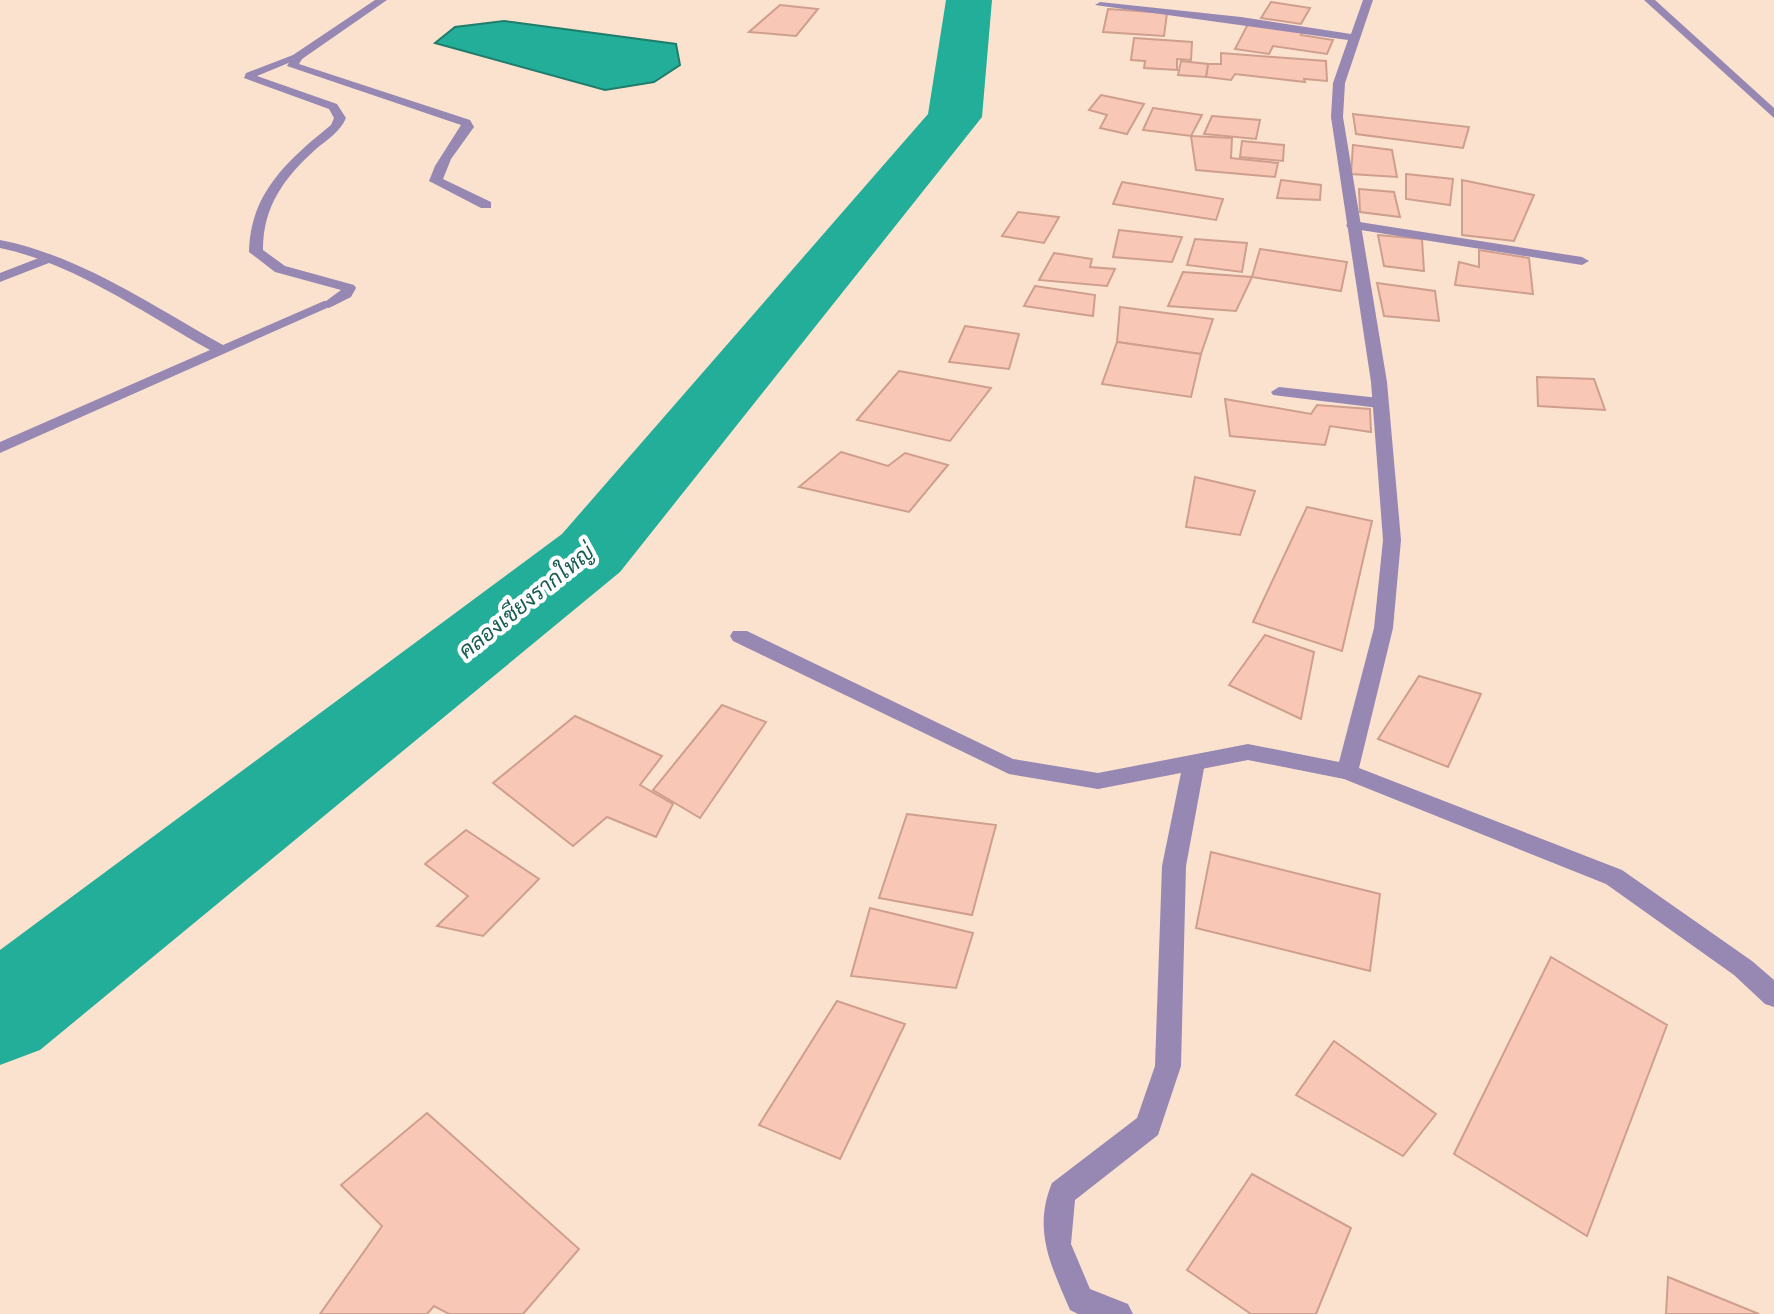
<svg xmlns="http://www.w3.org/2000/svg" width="1774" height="1314" viewBox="0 0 1774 1314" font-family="'DejaVu Sans',Sarabun,sans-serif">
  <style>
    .water { fill: #23ae99; stroke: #1f7d6c; stroke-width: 2 }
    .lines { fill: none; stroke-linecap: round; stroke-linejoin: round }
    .river { fill: #23ae99; fill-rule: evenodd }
    .building { fill: #f9c7b6; stroke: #cf9f8e; stroke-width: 2 }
    .service { fill: #9688b3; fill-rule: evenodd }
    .minor { fill: #9688b3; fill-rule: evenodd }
    .labels { text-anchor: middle; stroke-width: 8; stroke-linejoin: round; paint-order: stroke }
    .water-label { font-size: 22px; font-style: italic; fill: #185d52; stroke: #fff }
  </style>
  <rect width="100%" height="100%" fill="#fbe2cf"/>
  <polygon class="water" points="504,21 676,44 680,65 654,82 605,90 435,43 455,27"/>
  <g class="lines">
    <polygon class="river" points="946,0 992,0 982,117 620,572 40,1050 0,1065 0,950 562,534 928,114"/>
  </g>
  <g class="building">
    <polygon points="1271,2 1310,8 1301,24 1261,18"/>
    <polygon points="780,5 818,9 796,36 749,32"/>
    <polygon points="1108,9 1167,13 1164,36 1103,32"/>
    <polygon points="1248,24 1303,32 1301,35 1333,40 1327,54 1273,46 1269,54 1235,49"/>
    <polygon points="1134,38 1192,42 1191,60 1177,59 1177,70 1144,68 1145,61 1131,60"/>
    <polygon points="1221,53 1326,61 1327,81 1304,79 1305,82 1235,74 1231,80 1206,77 1208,64 1221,64"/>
    <polygon points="1181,61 1208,64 1206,77 1178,75"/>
    <polygon points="1101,95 1144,104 1127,134 1100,128 1107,115 1089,110"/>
    <polygon points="1153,108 1202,115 1191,136 1143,130"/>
    <polygon points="1353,114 1469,127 1463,148 1356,134"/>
    <polygon points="1212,116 1260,120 1256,139 1204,134"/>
    <polygon points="1191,136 1232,138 1231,158 1278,163 1275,177 1196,170"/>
    <polygon points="1242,141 1284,145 1283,161 1240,157"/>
    <polygon points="1353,145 1392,150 1397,177 1351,174"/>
    <polygon points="1406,174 1453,179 1450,205 1406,199"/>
    <polygon points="1281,180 1321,185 1320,200 1277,198"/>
    <polygon points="1462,180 1534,195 1514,241 1462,235"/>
    <polygon points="1122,182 1223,199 1216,220 1113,204"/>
    <polygon points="1359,189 1394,192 1400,217 1360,212"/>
    <polygon points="1018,212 1059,217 1044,243 1002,236"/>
    <polygon points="1119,230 1182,237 1172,262 1113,257"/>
    <polygon points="1378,235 1422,239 1424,271 1384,266"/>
    <polygon points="1195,239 1247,243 1242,272 1187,265"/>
    <polygon points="1260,249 1347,262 1341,291 1252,277"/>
    <polygon points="1479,250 1529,258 1533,294 1455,285 1459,262 1479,267"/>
    <polygon points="1054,253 1092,259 1090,267 1115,269 1107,286 1039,280"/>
    <polygon points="1183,272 1252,277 1236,311 1168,306"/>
    <polygon points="1377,283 1435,291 1439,321 1384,316"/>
    <polygon points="1035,286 1095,295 1093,316 1024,306"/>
    <polygon points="1120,307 1213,319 1201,354 1117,342"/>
    <polygon points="965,326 1019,334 1009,369 949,362"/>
    <polygon points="1117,342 1201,354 1191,397 1102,384"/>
    <polygon points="899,371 991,388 950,441 857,420"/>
    <polygon points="1537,377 1594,379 1605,410 1538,406"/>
    <polygon points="1225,399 1311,414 1317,405 1370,409 1371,432 1330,426 1325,445 1230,436"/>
    <polygon points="841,452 888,466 905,453 948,465 909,512 799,487"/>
    <polygon points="1195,477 1255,491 1240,535 1186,527"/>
    <polygon points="1307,507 1372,521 1342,651 1253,622"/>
    <polygon points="1265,635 1314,652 1301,719 1229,685"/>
    <polygon points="1419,676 1481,694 1448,767 1378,739"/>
    <polygon points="722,705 766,722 700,818 653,790"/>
    <polygon points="575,716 662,756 640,785 673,804 656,837 607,817 573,846 493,783"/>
    <polygon points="907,814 996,825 972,915 879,898"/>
    <polygon points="466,830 539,879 483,936 437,926 468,896 425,864"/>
    <polygon points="1211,852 1380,894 1370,971 1196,928"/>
    <polygon points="870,908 973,933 956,988 851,976"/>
    <polygon points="1551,957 1667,1025 1587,1236 1454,1154"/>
    <polygon points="837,1001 905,1024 840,1159 759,1125"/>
    <polygon points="1334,1041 1436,1114 1403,1156 1296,1095"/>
    <polygon points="427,1113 579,1249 523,1314 449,1314 434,1306 427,1314 320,1314 382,1226 341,1185"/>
    <polygon points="1252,1174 1351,1228 1316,1314 1251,1314 1187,1270"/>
    <polygon points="1668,1277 1759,1314 1666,1314"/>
  </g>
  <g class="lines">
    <g class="service">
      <path d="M293,55L303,57L257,76L337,104L346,118C340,132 328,139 316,149C284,178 263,206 263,250L285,266L354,285L356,288L351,297L329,308L322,304L341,290L275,272L249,252C250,193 288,160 331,125L334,118L329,109L244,78L246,73Z"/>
      <polygon points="1353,221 1582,257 1589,261 1582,265 1348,228 1346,225"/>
      <polygon points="49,254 56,258 54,261 0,282 0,273"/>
      <polygon points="1279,387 1379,398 1387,403 1379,408 1273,395 1271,392"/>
      <path d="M1194,755L1202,757L1205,763L1186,866L1181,1066L1158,1135L1075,1200L1071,1244L1090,1289L1128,1304L1133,1314H1078L1070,1310C1052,1267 1032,1231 1052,1183L1137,1118L1155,1066L1162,866L1183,763L1186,757Z"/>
    </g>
    <g class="minor">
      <polygon points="375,0 387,0 302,59 299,64 470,120 474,127 451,159 443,179 491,202 491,208 481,208 429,181 435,166 461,125 287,66 293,55"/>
      <polygon points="1363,0 1373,0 1345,83 1343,117 1387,382 1401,540 1393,628 1359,768 1622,870 1752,961 1774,980 1774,1007 1765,1004 1734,975 1606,884 1344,779 1248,760 1098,789 1009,774 733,641 730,636 733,631 747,631 1013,759 1098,773 1248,744 1339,762 1374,628 1383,540 1371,382 1331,117 1333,83 1348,40 1095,5 1100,2 1241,17 1351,34"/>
      <polygon points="1644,0 1655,0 1774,108 1774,118"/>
      <path d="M0,240C81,256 151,305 223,345L324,301H334L336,304L0,453V442L210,350C143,313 76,264 0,248Z"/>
    </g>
  </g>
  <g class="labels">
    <g class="water-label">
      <text transform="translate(526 601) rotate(-39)" y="8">คลองเชียงรากใหญ่</text>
    </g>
  </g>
</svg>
